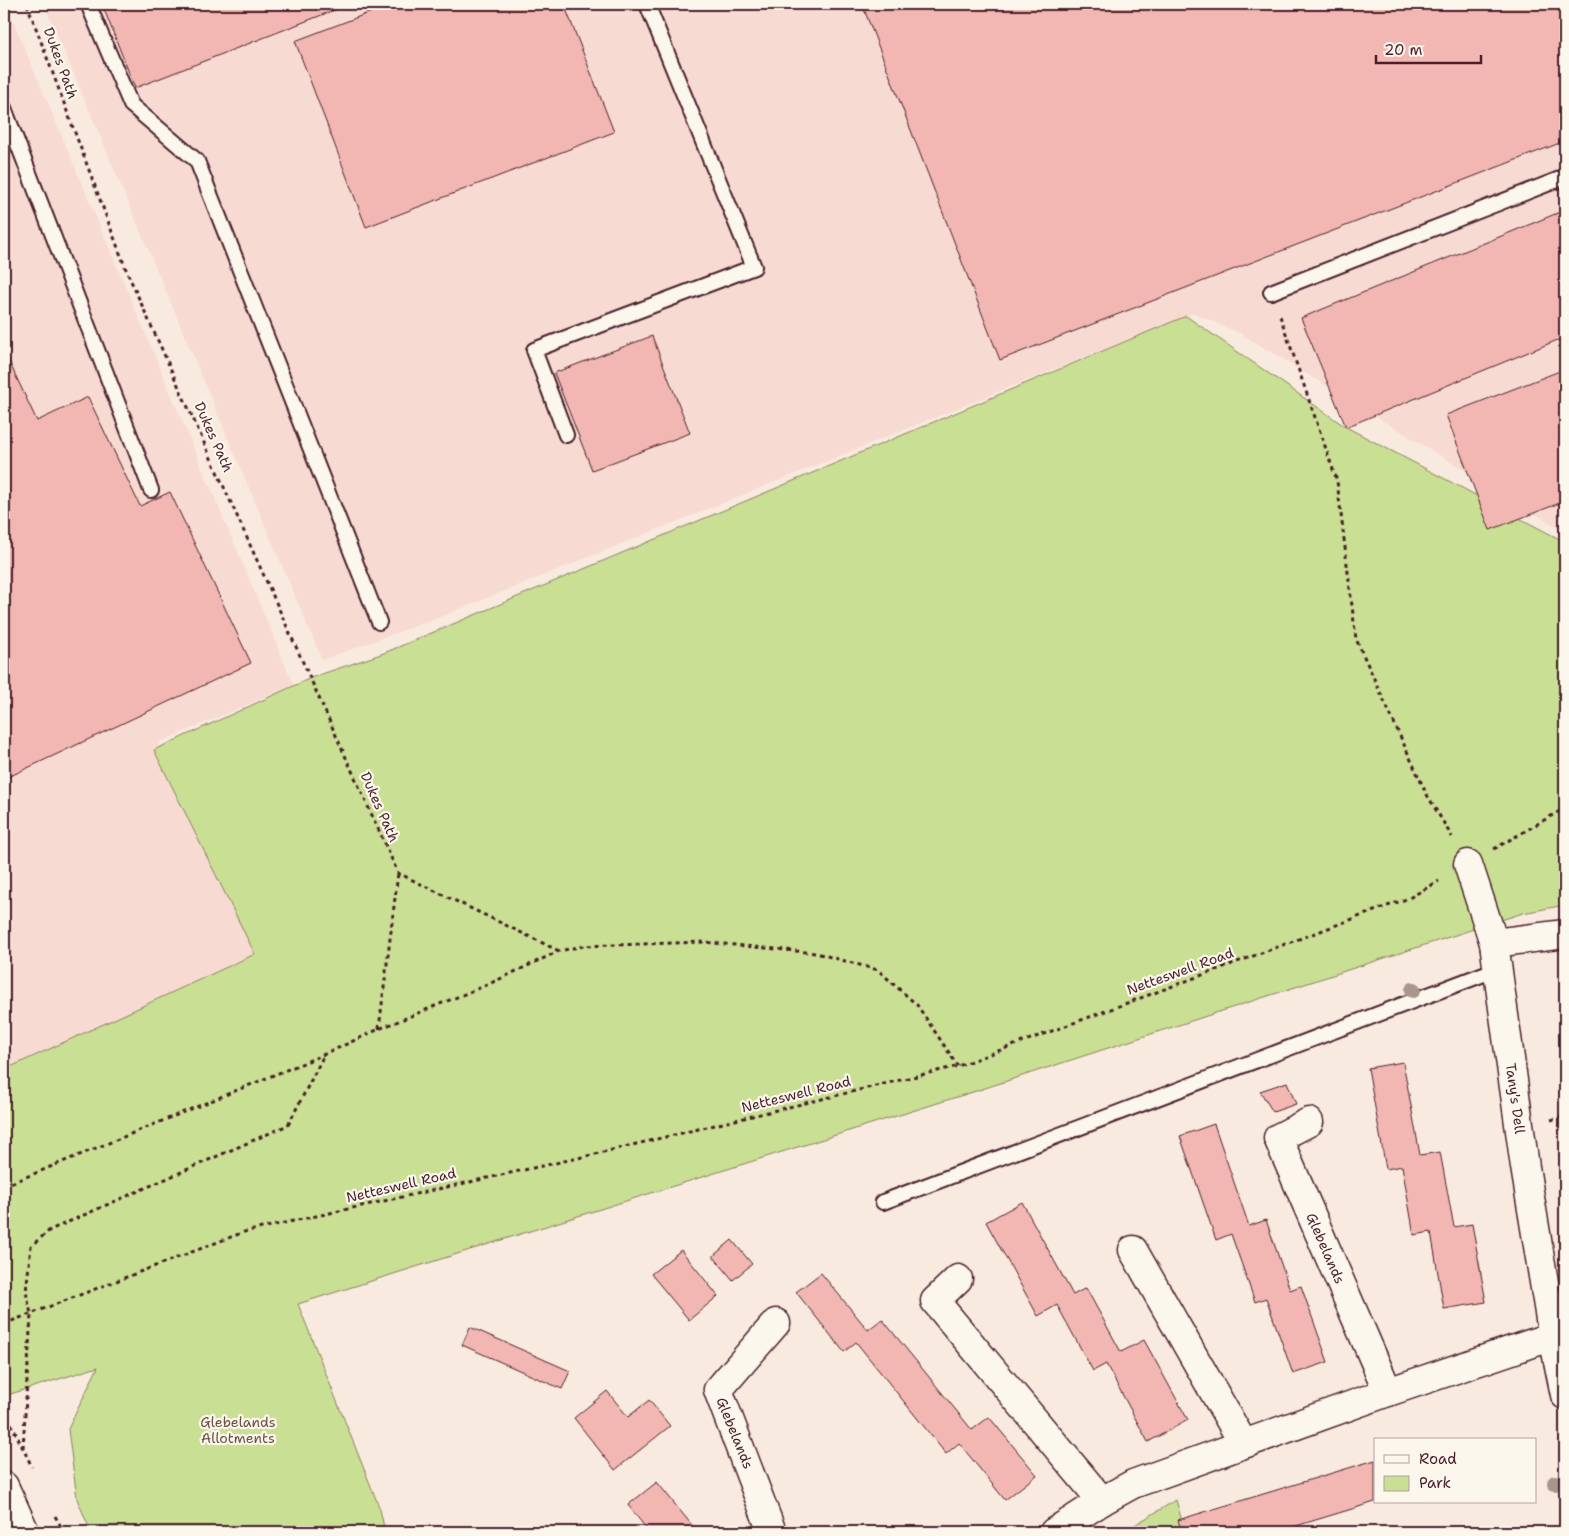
<svg xmlns="http://www.w3.org/2000/svg" width="1569" height="1536" viewBox="0 0 1569 1536" font-family="'Shantell Sans',sans-serif">
  <style>
    .built { fill: #f7dbd2 }
    .green { fill: #c9df94; stroke: #8a7f60 }
    .building { fill: #f2b7b2; stroke: #4a1f2b }
    .lines { fill: none; stroke-linecap: round; stroke-linejoin: round }
    .lane-casing { stroke: #4a1f2b; stroke-width: 18 }
    .street-casing { stroke: #4a1f2b; stroke-width: 31 }
    .secondary-casing { stroke: #4a1f2b; stroke-width: 31 }
    .path { stroke: #4a1f2b; stroke-width: 3; stroke-dasharray: 4 4; stroke-linecap: butt }
    .lane { stroke: #fbf7ec; stroke-width: 14 }
    .street { stroke: #fbf7ec; stroke-width: 28 }
    .secondary { stroke: #fbf7ec; stroke-width: 28 }
    .tree { fill: #aa958b }
    .labels { text-anchor: middle; stroke-width: 4.5; stroke-linejoin: round; paint-order: stroke }
    .street-label { font-size: 14px; fill: #4a1f2b; stroke: #fbf7ec }
    .park-label { font-size: 14px; fill: #6a4f45; stroke: #fbf7ec }
  </style>
  <rect width="100%" height="100%" fill="#f9eae0"/>
  <filter id="ink" filterUnits="userSpaceOnUse"><feTurbulence type="fractalNoise" baseFrequency=".02" numOctaves="2"/><feDisplacementMap in="SourceGraphic" scale="10" xChannelSelector="R" yChannelSelector="G"/><feConvolveMatrix kernelMatrix="1 2 1 2 8 2 1 2 1" color-interpolation-filters="sRGB"/></filter>
  <g filter="url(#ink)">
    <g class="built">
      <polygon points="4,4 6,4 294,685 158,743 255,954 4,1070"/>
      <polygon points="44,4 1565,4 1565,532 1243,335 1194,313 443,616 322,660"/>
    </g>
    <g class="green">
      <polygon points="1186,316 1346,427 1565,542 1565,905 1523,913 976,1091 298,1304 380,1509 385,1532 91,1532 77,1499 68,1429 98,1367 4,1396 4,1070 255,954 154,750 313,677 384,653"/>
      <polygon points="1176,1500 1185,1532 1123,1532"/>
    </g>
    <g class="building">
      <polygon points="102,4 350,4 135,88"/>
      <polygon points="392,4 564,4 614,132 366,227 295,41"/>
      <polygon points="862,4 1565,4 1565,141 1000,360"/>
      <polygon points="1565,210 1565,337 1346,427 1301,318"/>
      <polygon points="652,336 690,433 592,470 554,373"/>
      <polygon points="4,351 37,421 88,397 140,506 170,492 251,663 4,779"/>
      <polygon points="1565,369 1565,501 1490,530 1446,415"/>
      <polygon points="1403,1062 1420,1155 1440,1152 1454,1227 1472,1224 1486,1302 1444,1309 1431,1232 1414,1235 1402,1166 1386,1169 1368,1068"/>
      <polygon points="1287,1082 1296,1104 1273,1112 1260,1091"/>
      <polygon points="1214,1124 1249,1226 1266,1220 1290,1290 1301,1286 1328,1362 1293,1374 1266,1298 1255,1302 1231,1234 1216,1240 1180,1136"/>
      <polygon points="1022,1202 1073,1295 1086,1288 1121,1352 1144,1340 1188,1420 1148,1442 1106,1364 1093,1371 1057,1305 1038,1316 986,1222"/>
      <polygon points="732,1240 752,1264 733,1280 713,1256"/>
      <polygon points="681,1250 718,1296 689,1320 651,1274"/>
      <polygon points="821,1273 868,1330 882,1319 972,1430 989,1417 1037,1475 1005,1500 959,1443 946,1454 856,1342 844,1352 796,1292"/>
      <polygon points="470,1327 570,1371 562,1389 462,1345"/>
      <polygon points="607,1391 628,1417 649,1400 670,1426 615,1470 574,1418"/>
      <polygon points="1375,1460 1375,1502 1276,1532 1182,1532 1178,1520"/>
      <polygon points="657,1482 695,1529 691,1532 649,1532 628,1505"/>
    </g>
    <g class="lines">
      <defs>
        <g id="lane">
          <polyline points="88,4 131,105 197,161 379,622"/>
          <polyline points="4,108 151,490"/>
          <polyline points="1271,292 1565,177"/>
          <polyline points="566,435 534,350 754,267 647,4"/>
          <polyline points="883,1202 1497,969"/>
        </g>
        <g id="street">
          <path id="s1" d="M1468,864L1494,943L1525,1167L1553,1337L1565,1395"/>
          <polyline points="1494,943 1565,934"/>
          <path id="s2" d="M1309,1122L1278,1138L1388,1392"/>
          <polyline points="1133,1250 1243,1443"/>
          <polyline points="958,1279 935,1301 1102,1501"/>
          <polyline points="772,1532 718,1390 776,1323"/>
          <polyline points="1054,1532 1102,1501 1133,1484 1388,1392 1565,1332"/>
        </g>
        <polyline id="secondary" points="4,1486 25,1532"/>
      </defs>
      <use href="#lane" class="lane-casing"/>
      <use href="#street" class="street-casing"/>
      <use href="#secondary" class="secondary-casing"/>
      <g class="path">
        <polyline points="27,4 127,272 398,873 559,951"/>
        <polyline points="1280,316 1337,481 1356,639 1426,793 1452,837"/>
        <polyline points="1494,849 1565,808"/>
        <polyline points="379,1029 398,873"/>
        <polyline points="1551,1120 1565,1116"/>
        <polyline points="4,1186 325,1054 379,1029 489,984 559,951 583,946 704,942 816,953 878,970 917,1005 958,1066"/>
        <polyline points="4,1324 244,1232 587,1156 958,1066 1409,898 1439,881"/>
        <polyline points="4,1409 32,1467"/>
        <polyline points="23,1448 31,1314 26,1292 31,1246 50,1230 288,1125 324,1055"/>
        <polyline points="55,1516 64,1532"/>
      </g>
      <use href="#lane" class="lane"/>
      <use href="#street" class="street"/>
      <use href="#secondary" class="secondary"/>
    </g>
    <g class="tree">
      <circle cx="1413" cy="990" r="8"/>
      <circle cx="1555" cy="1483" r="8"/>
    </g>
  </g>
  <g class="labels">
    <g class="street-label">
      <text transform="translate(61 63) rotate(70)" y="5">Dukes Path</text>
      <text transform="translate(214 437) rotate(66)" y="5">Dukes Path</text>
      <text transform="translate(380 807) rotate(66)" y="5">Dukes Path</text>
      <text transform="translate(1180 971) rotate(-20)" y="5">Netteswell Road</text>
      <text transform="translate(796 1094) rotate(-14)" y="5">Netteswell Road</text>
      <text dy="5" stroke="none"><textPath href="#s1" startOffset="240">Tany's Dell</textPath></text>
      <text transform="translate(401 1185) rotate(-13)" y="5">Netteswell Road</text>
      <text dy="5" stroke="none"><textPath href="#s2" startOffset="155">Glebelands</textPath></text>
      <text transform="translate(735 1433) rotate(68)" y="5">Glebelands</text>
    </g>
    <g class="park-label">
      <text x="238" y="1427">Glebelands<tspan x="238" dy="16">Allotments</tspan></text>
    </g>
  </g>
  <rect width="1569" height="1536" fill="none" stroke="#fbf7ec" stroke-width="20"/>
  <rect x="10" y="10" width="1549" height="1516" fill="none" stroke="#4a1f2b" stroke-width="2" filter="url(#ink)"/>
  <rect x="1374" y="1438" width="162" height="65" fill="#fbf7ec" stroke="#b4a19f"/>
  <rect x="1384" y="1455" width="25" height="8" fill="#fbf7ec" stroke="#b4a19f"/>
  <text x="1419" y="1464" font-size="15" fill="#4a1f2b">Road</text>
  <rect x="1384" y="1476" width="25" height="15" fill="#c9df94" stroke="#b4a19f"/>
  <text x="1419" y="1488" font-size="15" fill="#4a1f2b">Park</text>
  <path d="M1376 55v8h105v-8" fill="none" stroke="#4a1f2b" stroke-width="2.5"/>
  <text x="1384" y="55" font-size="15" fill="#4a1f2b" stroke="#fbf7ec" stroke-width="4" paint-order="stroke">20 m</text>
</svg>
